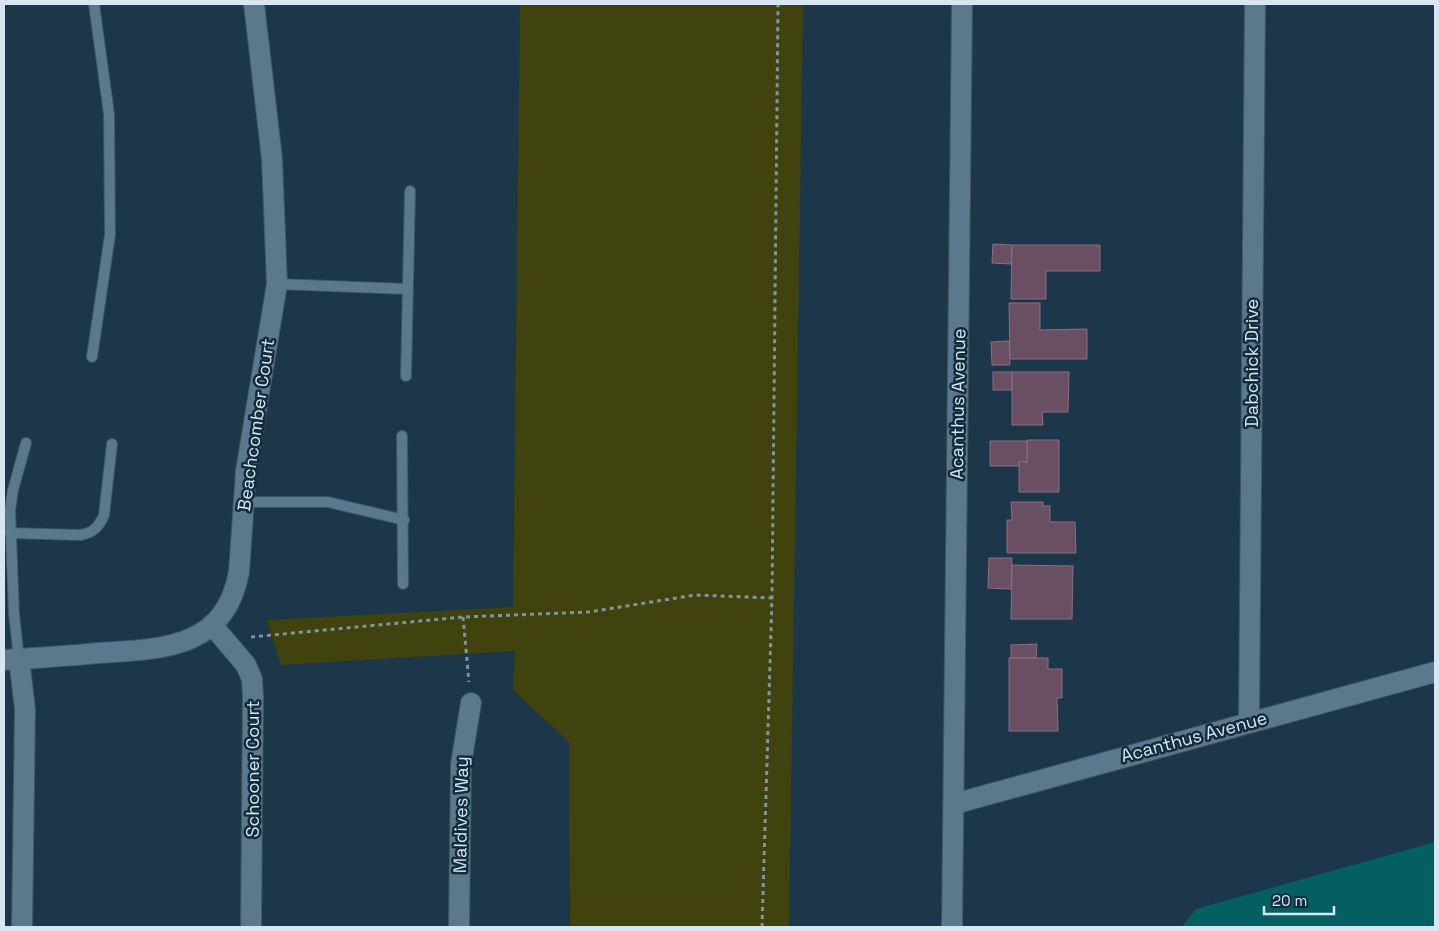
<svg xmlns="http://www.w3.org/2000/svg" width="1439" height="931" viewBox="0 0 1439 931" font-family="'Space Grotesk',sans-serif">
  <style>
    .green { fill: #40430d }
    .water { fill: #035f62 }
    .building { fill: #6a4f63; stroke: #8b6e83 }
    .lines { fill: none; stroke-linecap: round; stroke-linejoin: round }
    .lane-casing { stroke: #3e5666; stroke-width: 12 }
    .street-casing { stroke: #3e5666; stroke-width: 22 }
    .path { stroke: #8095a3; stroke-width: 3; stroke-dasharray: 4 4; stroke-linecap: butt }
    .lane { stroke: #5c788d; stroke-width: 10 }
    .street { stroke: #5c788d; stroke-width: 20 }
    .labels { text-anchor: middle; stroke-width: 5; stroke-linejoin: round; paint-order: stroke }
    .street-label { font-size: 18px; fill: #d7e6f2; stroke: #122c3e }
  </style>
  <rect width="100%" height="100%" fill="#1c3749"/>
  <polygon class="green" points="520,4 803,4 789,927 570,927 569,742 513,690 515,651 281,665 267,620 513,607"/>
  <polygon class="water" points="1435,842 1435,927 1182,927 1196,909"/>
  <g class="building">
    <polygon points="993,244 1012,245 1011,264 992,263"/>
    <polygon points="1012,245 1100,245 1100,271 1046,271 1046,299 1011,299"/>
    <polygon points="1009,303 1040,303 1040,330 1087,329 1087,359 1010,359"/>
    <polygon points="1009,341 1010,365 992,365 991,342"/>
    <rect x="993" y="372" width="19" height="18"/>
    <polygon points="1012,372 1069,372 1068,412 1042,412 1043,425 1012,425"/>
    <polygon points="1027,440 1059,440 1059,492 1019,492 1019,461 1027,462"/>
    <polygon points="990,441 1027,441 1027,462 1019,461 1019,466 990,466"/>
    <polygon points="1011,502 1043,502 1043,506 1050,506 1050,522 1075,522 1076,553 1007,553 1007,520 1012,520"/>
    <polygon points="989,558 1012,558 1011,589 988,588"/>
    <polygon points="1012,565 1073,566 1072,619 1011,619"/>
    <polygon points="1037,644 1036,658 1011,658 1011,645"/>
    <polygon points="1009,658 1048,658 1048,669 1062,669 1062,698 1057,698 1058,731 1009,731"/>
  </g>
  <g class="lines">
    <defs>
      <g id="lane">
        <polyline points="277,284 407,289"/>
        <polyline points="92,357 110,235 109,114 94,4"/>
        <polyline points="406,376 410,191"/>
        <polyline points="402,436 403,584"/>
        <polyline points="244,502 328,502 404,520"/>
        <path d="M10,533L80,535C93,533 99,527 104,515L112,444"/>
        <polyline points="19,659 14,614 10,510 13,490 26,443"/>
      </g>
      <g id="street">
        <polyline points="212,625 246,665 252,679 253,697 251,927"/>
        <polyline points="19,659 25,709 22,927"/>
        <path d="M4,660C36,658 67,656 99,653C163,649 225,649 239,572L246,471L277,284L272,159L254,4"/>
        <polyline points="1249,722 1255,4"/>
        <polyline points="954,804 1435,672"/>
        <polyline points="459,927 461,764 471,703"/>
        <polyline points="952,927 962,4"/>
      </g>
    </defs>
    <use href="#lane" class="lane-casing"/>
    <use href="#street" class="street-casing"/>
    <g class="path">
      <polyline points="463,617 469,682"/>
      <polyline points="251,637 463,617 589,612 695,595 772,598"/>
      <polyline points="762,927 772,598 778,4"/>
    </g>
    <use href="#lane" class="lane"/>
    <use href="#street" class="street"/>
  </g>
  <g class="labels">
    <g class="street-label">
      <text transform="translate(1252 363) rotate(-90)" y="6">Dabchick Drive</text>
      <text transform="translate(958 404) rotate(-89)" y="6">Acanthus Avenue</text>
      <text transform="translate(256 425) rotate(-82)" y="6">Beachcomber Court</text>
      <text transform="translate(1194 737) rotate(-15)" y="6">Acanthus Avenue</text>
      <text transform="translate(253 769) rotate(-90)" y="6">Schooner Court</text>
      <text transform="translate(461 815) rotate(-89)" y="6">Maldives Way</text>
    </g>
  </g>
  <rect width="1439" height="931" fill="none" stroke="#d7e6f2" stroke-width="10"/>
  <path d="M1264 906v8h70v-8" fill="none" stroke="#d7e6f2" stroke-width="2.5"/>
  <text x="1272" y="906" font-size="15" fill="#d7e6f2" stroke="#122c3e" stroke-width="4" paint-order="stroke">20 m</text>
</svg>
